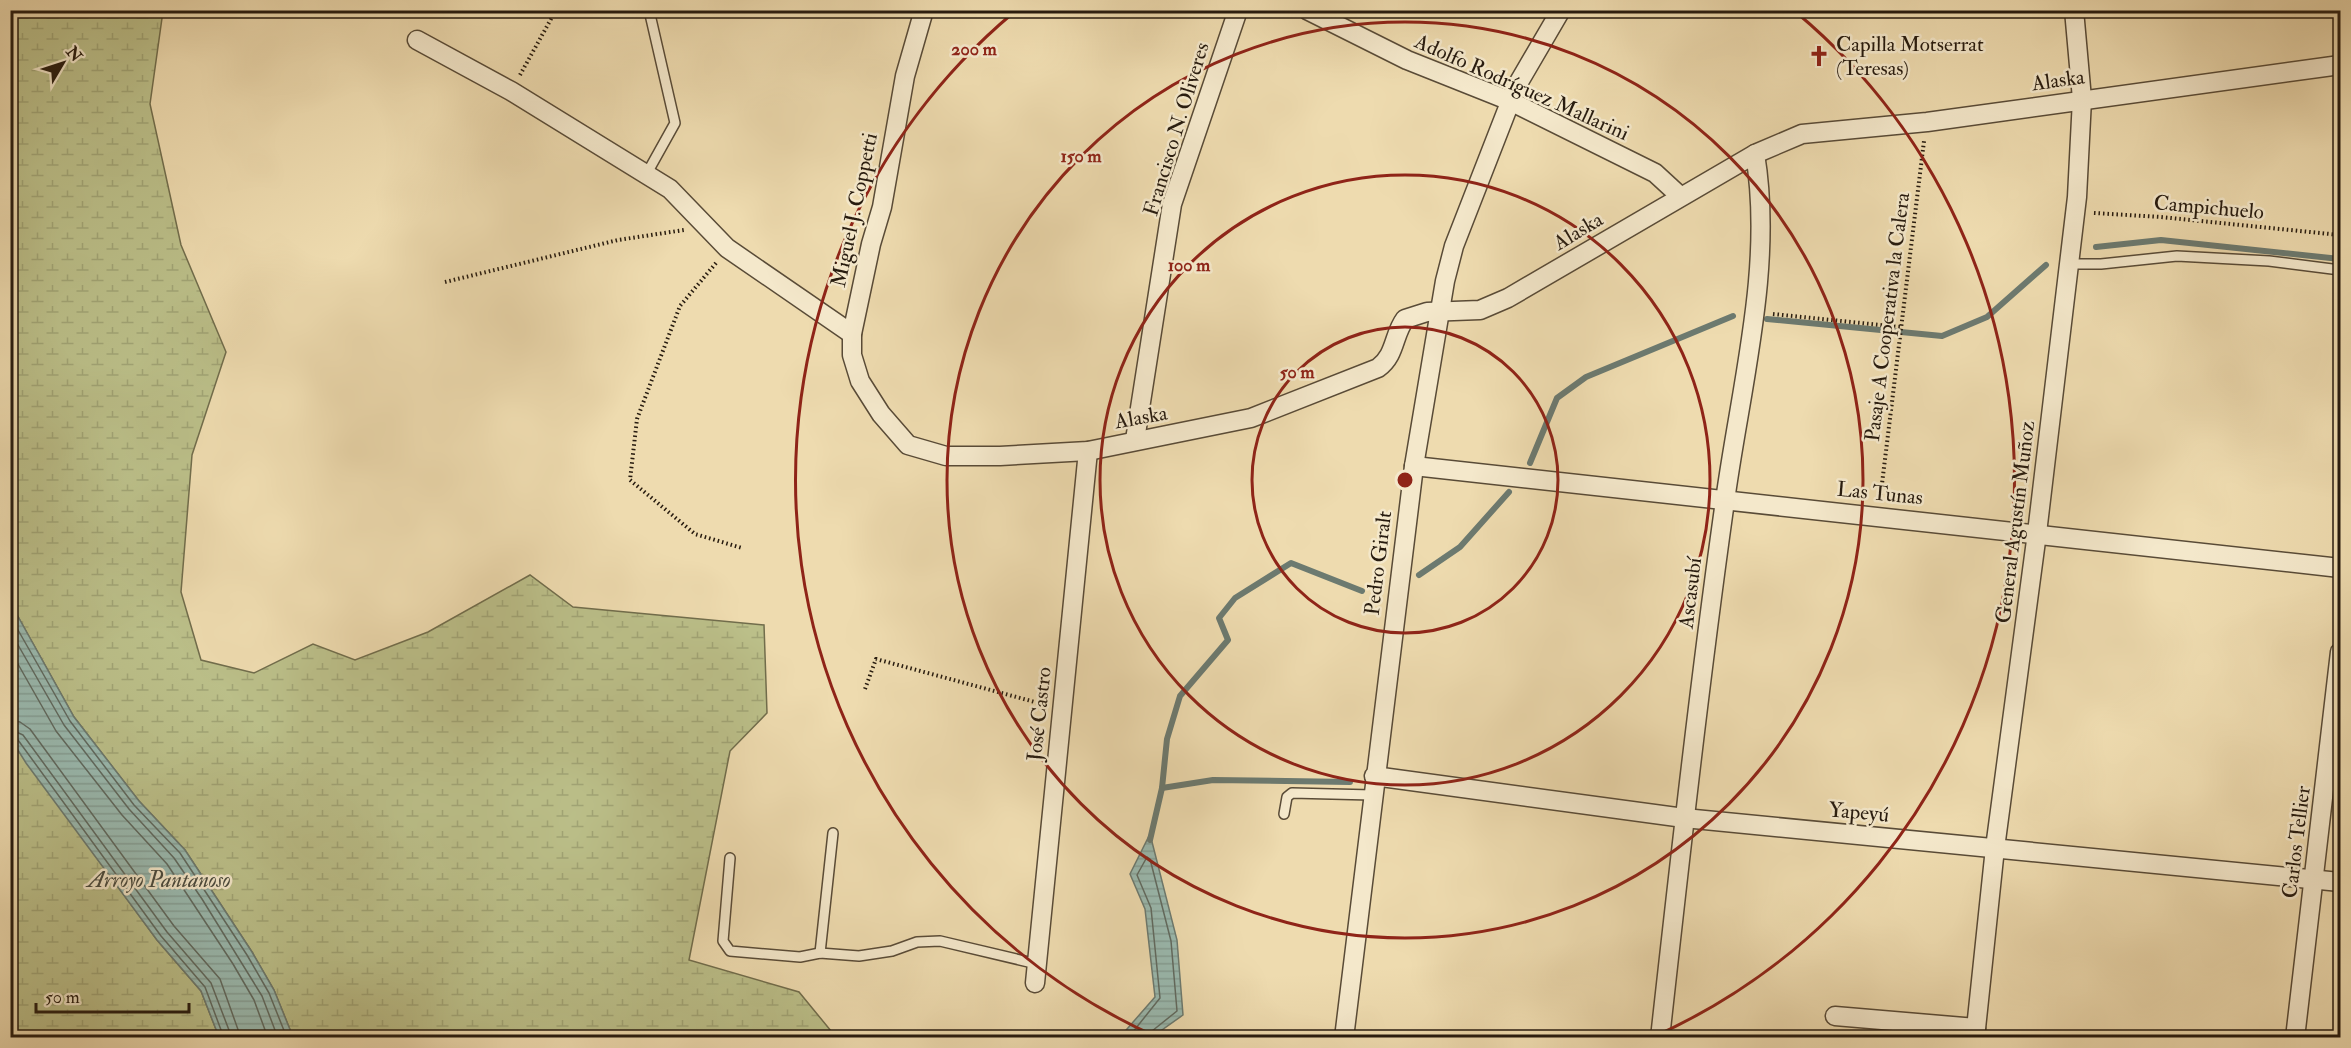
<svg xmlns="http://www.w3.org/2000/svg" width="2351" height="1048" viewBox="0 0 2351 1048" font-family="'IM FELL Double Pica',serif">
  <style>
    .wetland { fill: url(#wetland-marsh); stroke: #716d4c; stroke-width: 1.5 }
    .water { fill: url(#water-rules); stroke: #6c7a70; stroke-width: 1.5 }
    .lines { fill: none; stroke-linecap: round; stroke-linejoin: round }
    .shore { stroke: #606a60; stroke-width: 1.5 }
    .stream { stroke: #6c7a70; stroke-width: 6 }
    .lane-casing { stroke: #594b37; stroke-width: 12 }
    .street-casing { stroke: #594b37; stroke-width: 21 }
    .path { stroke: #271b0f; stroke-width: 4; stroke-dasharray: 1.5 3; stroke-linecap: butt }
    .lane { stroke: #f4e8cb; stroke-width: 9 }
    .street { stroke: #f4e8cb; stroke-width: 18 }
    .ring { fill: none; stroke: #8f2418; stroke-width: 3 }
    .labels { text-anchor: middle; stroke-width: 5; stroke-linejoin: round; paint-order: stroke }
    .poi-label { font-size: 21px; fill: #271b0f; stroke: #f4e8cb; text-anchor: start }
    .street-label { font-size: 21px; fill: #271b0f; stroke: #f4e8cb }
    .water-label { font-size: 22px; font-style: italic; fill: #4a4b3f; stroke: #f4e8cb }
    .centre { fill: #8f2418; stroke: #f4e8cb; stroke-width: 3 }
    .ring-label { font-size: 18px; text-anchor: middle; font-weight: bold; fill: #8f2418; stroke: #f4e8cb; stroke-width: 5; stroke-linejoin: round; paint-order: stroke }
  </style>
  <defs>
    <pattern id="wetland-marsh" width="20" height="14" patternUnits="userSpaceOnUse" patternTransform="scale(1.5)"><rect width="20" height="14" fill="#bbbf89"/><path d="M1 5h8M5 5V1M11 12h8M15 12V8" fill="none" stroke="#a1a475"/></pattern>
    <pattern id="water-rules" width="6" height="5" patternUnits="userSpaceOnUse" patternTransform="scale(1.5)"><rect width="6" height="5" fill="#9abab0"/><path d="M0 2.5h6" fill="none" stroke="#859f96"/></pattern>
  </defs>
  <rect width="100%" height="100%" fill="#eedbaf"/>
  <filter id="stains"><feTurbulence type="fractalNoise" baseFrequency=".00333" numOctaves="4"/><feColorMatrix values="0 0 0 0 .2 0 0 0 0 .09 0 0 0 0 .02 0 0 0 .5 -.17"/></filter>
  <radialGradient id="worn" r=".72"><stop offset=".6" stop-color="#630" stop-opacity="0"/><stop offset="1" stop-color="#630" stop-opacity=".3"/></radialGradient>
  <g class="wetland">
    <polygon points="11,11 163,11 150,104 181,245 226,352 192,455 181,592 201,660 254,673 313,644 355,660 428,632 530,575 573,607 764,625 767,713 730,751 689,960 799,992 836,1037 293,1037 274,990 252,952 185,850 139,801 74,717 11,604"/>
    <polygon points="10,739 157,940 201,991 219,1037 11,1037"/>
  </g>
  <g class="water">
    <polygon points="11,604 74,717 139,801 185,850 252,952 274,990 293,1037 219,1037 201,991 157,940 26,763 11,739"/>
    <polygon points="1150,834 1177,940 1183,1015 1152,1037 1120,1037 1155,997 1145,909 1130,874"/>
  </g>
  <g class="lines">
    <g class="shore">
      <polyline points="10,616 70,721 134,805 180,853 247,955 269,993 287,1038"/>
      <polyline points="10,631 64,725 129,809 174,858 202,899 262,996 278,1038"/>
      <polyline points="10,650 56,731 122,815 167,864 233,964 254,1000 268,1038"/>
      <polyline points="10,720 20,722 30,729 174,926 220,979 241,1038"/>
      <polyline points="10,729 23,735 167,932 211,983 232,1038"/>
      <polyline points="10,737 18,740 161,936 205,987 224,1038"/>
      <polyline points="1128,1038 1160,998 1151,908 1137,875 1147,857 1150,859 1171,941 1177,1011 1152,1031 1150,1038"/>
    </g>
    <g class="stream">
      <polyline points="2096,247 2161,240 2340,259"/>
      <polyline points="1767,319 1942,336 1987,317 2046,265"/>
      <polyline points="1530,463 1557,398 1586,377 1733,316"/>
      <polyline points="1419,575 1460,547 1509,492"/>
      <polyline points="1162,788 1213,780 1350,782"/>
      <polyline points="1150,840 1162,788 1167,739 1180,696 1228,640 1219,618 1235,598 1291,563 1362,591"/>
    </g>
    <defs>
      <g id="lane">
        <polyline points="646,175 675,123 649,10"/>
        <polyline points="2069,264 2101,264 2177,256 2269,261 2340,270"/>
        <polyline points="1284,814 1287,797 1292,793 1372,795"/>
        <polyline points="730,858 723,941 730,951 800,957 820,953 859,956 892,951 917,942 940,941 1037,964"/>
        <polyline points="820,953 833,833"/>
      </g>
      <g id="street">
        <path d="M924,10L905,76L882,207L871,244L852,334V355L860,381L881,414L908,445L946,456H1000L1088,451L1251,418L1378,368C1396,355 1393,335 1405,319L1427,312L1480,310L1508,298L1755,154L1802,134L1927,122L2340,65"/>
        <polyline points="1307,10 1407,60 1510,101 1655,173 1680,196"/>
        <polyline points="417,40 511,91 670,189 727,248 852,334"/>
        <polyline points="1135,440 1172,204 1238,10"/>
        <polyline points="1414,466 2340,568"/>
        <polyline points="1374,776 1684,818 2340,882"/>
        <polyline points="1035,983 1088,451"/>
        <polyline points="1835,1016 1976,1028"/>
        <polyline points="1344,1038 1414,466 1445,281 1454,246 1516,87 1561,10"/>
        <path d="M1660,1038C1680,858 1700,679 1725,501C1740,389 1774,267 1755,154"/>
        <polyline points="1975,1038 1995,848 2037,533 2077,197 2082,99 2074,10"/>
        <polyline points="2295,1038 2340,652"/>
      </g>
    </defs>
    <use href="#lane" class="lane-casing"/>
    <use href="#street" class="street-casing"/>
    <g class="path">
      <polyline points="520,75 556,10"/>
      <polyline points="2094,213 2161,217 2340,235"/>
      <polyline points="716,263 680,306 637,419 630,480 695,534 742,548"/>
      <polyline points="445,282 618,240 684,230"/>
      <polyline points="1773,314 1900,327"/>
      <polyline points="1880,500 1924,141"/>
      <polyline points="865,689 876,659 1046,705"/>
    </g>
    <use href="#lane" class="lane"/>
    <use href="#street" class="street"/>
  </g>
  <g class="ring">
    <circle cx="1405" cy="480" r="153"/>
    <circle cx="1405" cy="480" r="305"/>
    <circle cx="1405" cy="480" r="458"/>
    <path d="M1157 1037A610 610 0 0 1 1013 13M1797 13A610 610 0 0 1 1653 1037"/>
  </g>
  <defs>
    <symbol id="church-bare" viewBox="-9 -9 18 18"><path d="M-1.2-6h2.4v3.5h3.3v2.4h-3.3V6h-2.4V-.1h-3.3v-2.4h3.3Z" fill="#8f2418" stroke="#f4e8cb" stroke-width="2.5" paint-order="stroke"/></symbol>
  </defs>
  <g fill-rule="evenodd">
    <use href="#church-bare" x="1804" y="41" width="30" height="30"/>
  </g>
  <g class="labels">
    <g class="poi-label">
      <text x="1836" y="51">Capilla Motserrat<tspan x="1836" dy="24">(Teresas)</tspan></text>
    </g>
    <g class="street-label">
      <text transform="translate(2058 80) rotate(-8)" y="7">Alaska</text>
      <text transform="translate(1522 87) rotate(24)" y="7">Adolfo Rodríguez Mallarini</text>
      <text transform="translate(1176 129) rotate(-73)" y="7">Francisco N. Oliveres</text>
      <text transform="translate(2209 207) rotate(5)" y="7">Campichuelo</text>
      <text transform="translate(854 210) rotate(-78)" y="7">Miguel J. Coppetti</text>
      <text transform="translate(1578 231) rotate(-31)" y="7">Alaska</text>
      <text transform="translate(1887 317) rotate(-83)" y="7">Pasaje A Cooperativa la Calera</text>
      <text transform="translate(1141 417) rotate(-10)" y="7">Alaska</text>
      <text transform="translate(1880 493) rotate(6)" y="7">Las Tunas</text>
      <text transform="translate(2015 522) rotate(-83)" y="7">General Agustín Muñoz</text>
      <text transform="translate(1378 563) rotate(-83)" y="7">Pedro Giralt</text>
      <text transform="translate(1690 593) rotate(-83)" y="7">Ascasubí</text>
      <text transform="translate(1039 714) rotate(-84)" y="7">José Castro</text>
      <text transform="translate(1859 812) rotate(5)" y="7">Yapeyú</text>
      <text transform="translate(2296 842) rotate(-83)" y="7">Carlos Tellier</text>
    </g>
    <g class="water-label">
      <text x="159" y="887">Arroyo Pantanoso</text>
    </g>
  </g>
  <circle cx="1405" cy="480" r="9" class="centre"/>
  <g class="ring-label">
    <text x="974" y="55">200 m</text>
    <text x="1081" y="162">150 m</text>
    <text x="1189" y="271">100 m</text>
    <text x="1297" y="378">50 m</text>
  </g>
  <rect width="2351" height="1048" fill="none" stroke="#eedbaf" stroke-width="36"/>
  <rect x="12" y="12" width="2327" height="1024" fill="none" stroke="#271b0f" stroke-width="3"/>
  <rect x="18" y="18" width="2315" height="1012" fill="none" stroke="#271b0f" stroke-width="1.5"/>
  <g transform="translate(63 63) rotate(51)" stroke="#f4e8cb" stroke-width="4.5" paint-order="stroke">
  <path d="M0-4.5L10 22L0 15L-10 22Z" fill="#271b0f"/>
  <text y="-9" font-size="16" font-weight="bold" text-anchor="middle" fill="#271b0f">N</text>
  </g>
  <path d="M36 1003v9h153v-9" fill="none" stroke="#271b0f" stroke-width="3"/>
  <text x="45" y="1003" font-size="18" fill="#271b0f" stroke="#f4e8cb" stroke-width="4.5" paint-order="stroke">50 m</text>
  <rect width="100%" height="100%" filter="url(#stains)"/>
  <rect width="100%" height="100%" fill="url(#worn)"/>
</svg>
